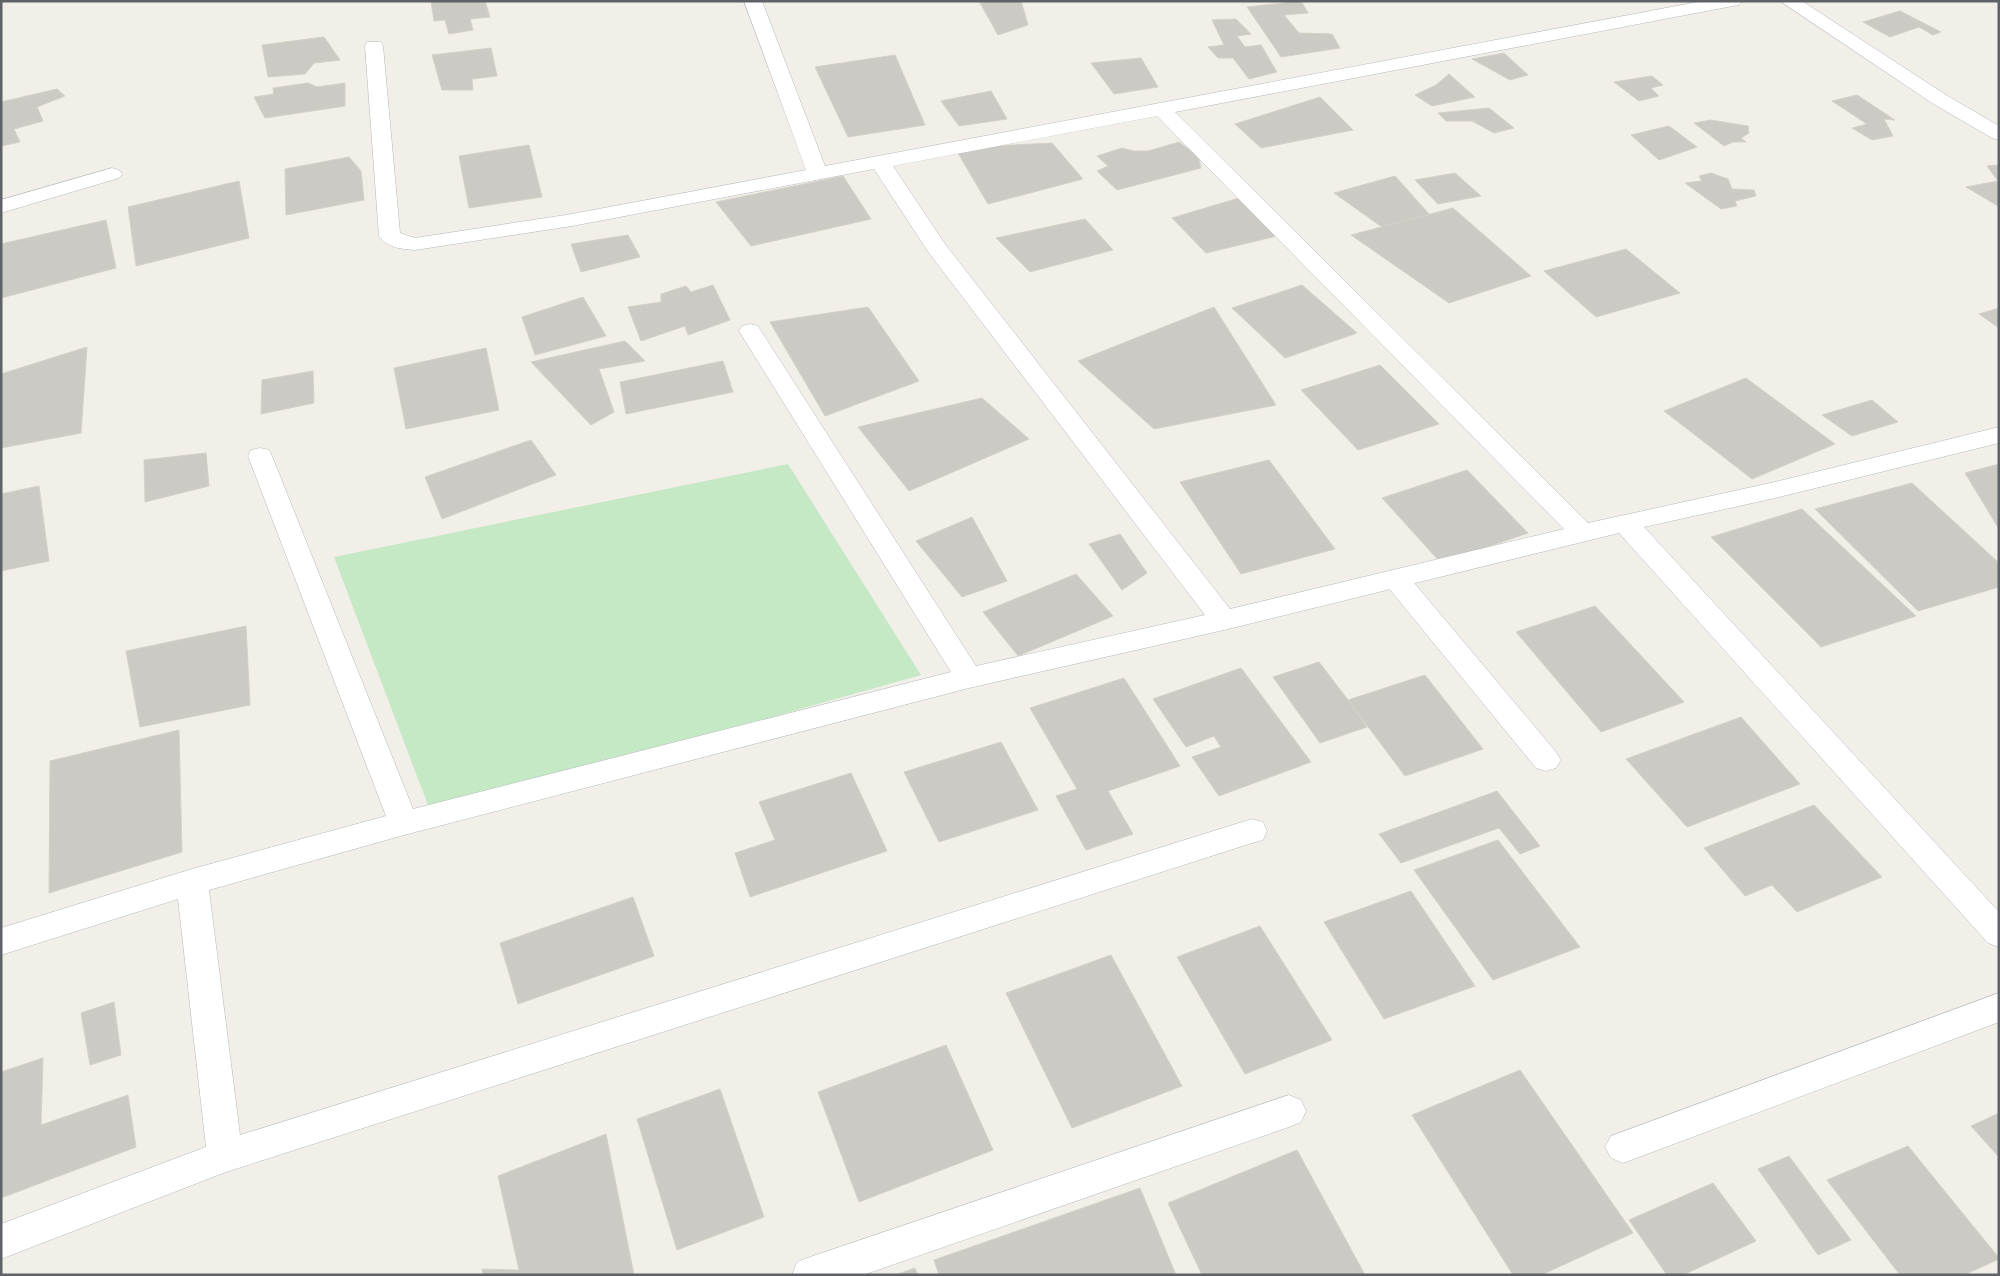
<svg xmlns="http://www.w3.org/2000/svg" width="2000" height="1276" viewBox="0 0 2000 1276" font-family="Poppins,sans-serif">
  <style>
    .green { fill: #c5e8c5 }
    .building { fill: #cccac5; stroke: #d6d1c6 }
    .lines { fill: none; stroke-linecap: round; stroke-linejoin: round }
    .service-casing { stroke: #b5b8bc; stroke-width: 1 }
    .minor-casing { stroke: #b5b8bc; stroke-width: 1 }
    .service { fill: #fff; fill-rule: evenodd }
    .minor { fill: #fff; fill-rule: evenodd }
  </style>
  <rect width="100%" height="100%" fill="#f1efe8"/>
  <polygon class="green" points="788,464 921,675 431,813 334,557"/>
  <g class="building">
    <polygon points="431,1 485,1 490,17 470,19 473,30 449,34 445,20 434,21"/>
    <polygon points="979,1 1021,1 1028,25 998,35"/>
    <polygon points="1301,1 1308,13 1284,15 1299,33 1332,34 1340,48 1281,57 1247,7"/>
    <polygon points="1900,11 1941,32 1933,35 1919,27 1890,37 1863,22"/>
    <polygon points="1236,19 1251,34 1237,36 1245,47 1261,45 1277,72 1249,79 1233,58 1218,58 1208,47 1224,45 1212,20"/>
    <polygon points="324,37 340,60 314,63 305,74 268,77 262,45"/>
    <polygon points="491,48 497,76 472,79 473,90 442,90 432,55"/>
    <polygon points="1504,53 1528,75 1510,80 1472,59"/>
    <polygon points="895,55 925,125 848,137 815,67"/>
    <polygon points="1141,58 1158,87 1114,94 1091,63"/>
    <polygon points="1449,74 1475,97 1432,106 1415,95 1436,85"/>
    <polygon points="1652,76 1663,85 1651,88 1659,96 1639,101 1614,82"/>
    <polygon points="308,83 317,87 345,83 345,106 265,118 254,97 274,94 273,88"/>
    <polygon points="57,89 65,96 37,107 43,121 14,129 20,142 1,146 1,102"/>
    <polygon points="991,91 1007,119 959,126 941,101"/>
    <polygon points="1857,95 1895,120 1884,119 1893,136 1872,140 1852,128 1867,124 1832,101"/>
    <polygon points="1320,97 1353,130 1261,148 1235,124"/>
    <polygon points="1489,108 1514,128 1494,133 1472,121 1446,121 1438,113"/>
    <polygon points="1711,120 1748,126 1749,133 1741,138 1746,142 1733,142 1724,146 1694,123"/>
    <polygon points="1669,126 1697,147 1659,160 1631,135"/>
    <polygon points="1179,142 1198,156 1201,168 1117,190 1097,171 1108,166 1097,156 1122,148 1134,151 1148,151"/>
    <polygon points="1052,143 1083,179 988,204 955,148"/>
    <polygon points="529,145 542,197 469,208 459,156"/>
    <polygon points="349,157 361,171 364,200 286,215 285,169"/>
    <polygon points="1999,165 1999,205 1998,206 1966,187 1998,181 1987,166"/>
    <polygon points="1455,173 1481,196 1438,204 1415,180"/>
    <polygon points="1711,173 1728,179 1732,189 1754,190 1756,196 1735,201 1737,206 1721,209 1685,183 1702,181 1699,176"/>
    <polygon points="843,176 871,219 751,246 716,202"/>
    <polygon points="1395,176 1429,214 1382,227 1334,193"/>
    <polygon points="239,181 249,238 136,266 128,207"/>
    <polygon points="1239,198 1277,236 1206,253 1172,218"/>
    <polygon points="1453,208 1531,276 1449,303 1351,235"/>
    <polygon points="1085,219 1113,250 1030,272 996,238"/>
    <polygon points="106,220 116,268 1,298 1,244"/>
    <polygon points="628,235 640,257 581,272 571,244"/>
    <polygon points="1626,249 1680,293 1596,317 1544,271"/>
    <polygon points="713,285 730,320 688,335 685,326 641,341 628,307 661,302 661,294 686,286 691,292"/>
    <polygon points="1302,285 1357,333 1285,358 1232,308"/>
    <polygon points="583,297 606,336 535,355 522,317"/>
    <polygon points="868,307 919,381 825,416 770,322"/>
    <polygon points="1214,307 1276,405 1154,429 1078,361"/>
    <polygon points="1999,308 1999,328 1979,314"/>
    <polygon points="625,341 645,361 599,369 614,412 591,425 531,362"/>
    <polygon points="87,347 81,433 1,448 1,374"/>
    <polygon points="486,348 499,410 406,429 394,368"/>
    <polygon points="723,361 733,392 626,414 620,382"/>
    <polygon points="1380,365 1439,424 1358,450 1301,390"/>
    <polygon points="313,371 314,403 261,414 262,380"/>
    <polygon points="1746,378 1835,444 1752,479 1664,411"/>
    <polygon points="982,398 1029,439 909,491 858,427"/>
    <polygon points="1872,400 1898,422 1852,436 1822,415"/>
    <polygon points="531,440 556,475 442,519 425,477"/>
    <polygon points="206,453 209,486 145,502 144,460"/>
    <polygon points="1269,460 1335,549 1241,574 1180,482"/>
    <polygon points="1999,464 1999,529 1965,473"/>
    <polygon points="1467,470 1528,533 1441,563 1382,498"/>
    <polygon points="1912,483 1999,563 1999,587 1918,611 1815,509"/>
    <polygon points="39,486 49,561 1,571 1,494"/>
    <polygon points="1802,509 1916,616 1821,647 1711,537"/>
    <polygon points="972,517 1007,581 962,597 916,541"/>
    <polygon points="1120,534 1147,573 1122,590 1089,544"/>
    <polygon points="1076,574 1113,616 1018,656 983,612"/>
    <polygon points="1595,606 1684,702 1601,732 1516,632"/>
    <polygon points="246,626 250,705 140,727 126,651"/>
    <polygon points="1319,662 1348,700 1367,727 1320,743 1273,677"/>
    <polygon points="1241,668 1311,762 1219,796 1192,757 1221,747 1214,736 1186,747 1153,699"/>
    <polygon points="1425,675 1483,749 1405,776 1348,700"/>
    <polygon points="1124,678 1180,766 1108,791 1133,834 1086,850 1056,796 1077,789 1030,708"/>
    <polygon points="1741,717 1800,784 1687,827 1626,759"/>
    <polygon points="179,730 182,852 49,893 50,761"/>
    <polygon points="1001,742 1038,810 939,842 904,772"/>
    <polygon points="851,773 887,851 750,897 735,853 775,840 759,802"/>
    <polygon points="1497,791 1540,846 1520,854 1499,828 1401,863 1379,834"/>
    <polygon points="1814,805 1882,877 1797,912 1772,885 1745,896 1704,848"/>
    <polygon points="1498,840 1580,947 1493,980 1414,870"/>
    <polygon points="1411,891 1475,986 1384,1019 1324,922"/>
    <polygon points="633,897 654,956 518,1004 500,943"/>
    <polygon points="1260,926 1332,1040 1245,1074 1177,957"/>
    <polygon points="1111,955 1182,1086 1072,1128 1006,993"/>
    <polygon points="114,1002 121,1055 90,1065 81,1013"/>
    <polygon points="946,1045 993,1150 859,1202 818,1092"/>
    <polygon points="43,1058 41,1125 128,1095 136,1147 1,1198 1,1072"/>
    <polygon points="1520,1070 1633,1233 1541,1275 1513,1275 1412,1115"/>
    <polygon points="720,1089 764,1217 677,1250 637,1119"/>
    <polygon points="1999,1113 1999,1156 1998,1156 1971,1126"/>
    <polygon points="606,1134 634,1275 483,1275 482,1269 519,1270 498,1176"/>
    <polygon points="1908,1146 1999,1258 1999,1259 1964,1275 1900,1275 1827,1180"/>
    <polygon points="1297,1150 1365,1275 1202,1275 1168,1203"/>
    <polygon points="1789,1156 1851,1240 1818,1255 1758,1169"/>
    <polygon points="1713,1183 1756,1241 1683,1275 1667,1275 1629,1220"/>
    <polygon points="1140,1188 1176,1275 939,1275 934,1260"/>
    <polygon points="915,1268 918,1275 895,1275"/>
  </g>
  <g class="lines">
    <defs>
      <polygon id="service" points="1396,570 1405,572 1556,752 1561,760 1556,768 1546,771 1536,768 1387,586 1383,579 1387,572"/>
      <g id="minor">
        <path d="M744,1H762L825,166L1703,1H1742L1739,5L1733,6L1175,112L1588,523L1775,482L1999,427V443L1775,498L1644,527L1999,912V947L1988,943L1619,533L1224,630L969,688L404,835L209,890L240,1135L1252,819L1263,822L1267,831L1263,840L1252,843L226,1172L1,1259V1224L206,1147L178,899L1,955V928L192,869L386,816L248,456L251,450L260,448L269,450L272,456L413,809L951,672L739,331L742,326L750,324L758,326L761,331L976,666L1205,615L929,253L874,169L572,226L415,250C402,249 387,248 379,236L365,46L367,42H381L383,46L400,233L415,238L572,214L806,170ZM1157,116L1564,529L1230,609L945,244L893,166Z"/>
        <polygon points="1780,1 1802,1 1946,95 1999,126 1999,140 1992,138 1932,103"/>
        <polygon points="112,168 119,170 122,174 119,178 1,213 1,200"/>
        <polygon points="1999,993 1999,1022 1623,1163 1611,1158 1605,1147 1611,1136"/>
        <polygon points="1289,1095 1301,1100 1306,1111 1301,1122 1289,1127 863,1275 792,1275 797,1262 810,1257"/>
      </g>
    </defs>
    <use href="#service" class="service-casing"/>
    <use href="#minor" class="minor-casing"/>
    <use href="#service" class="service"/>
    <use href="#minor" class="minor"/>
  </g>
  <rect width="2000" height="1276" fill="none" stroke="#5f6368" stroke-width="5"/>
</svg>
